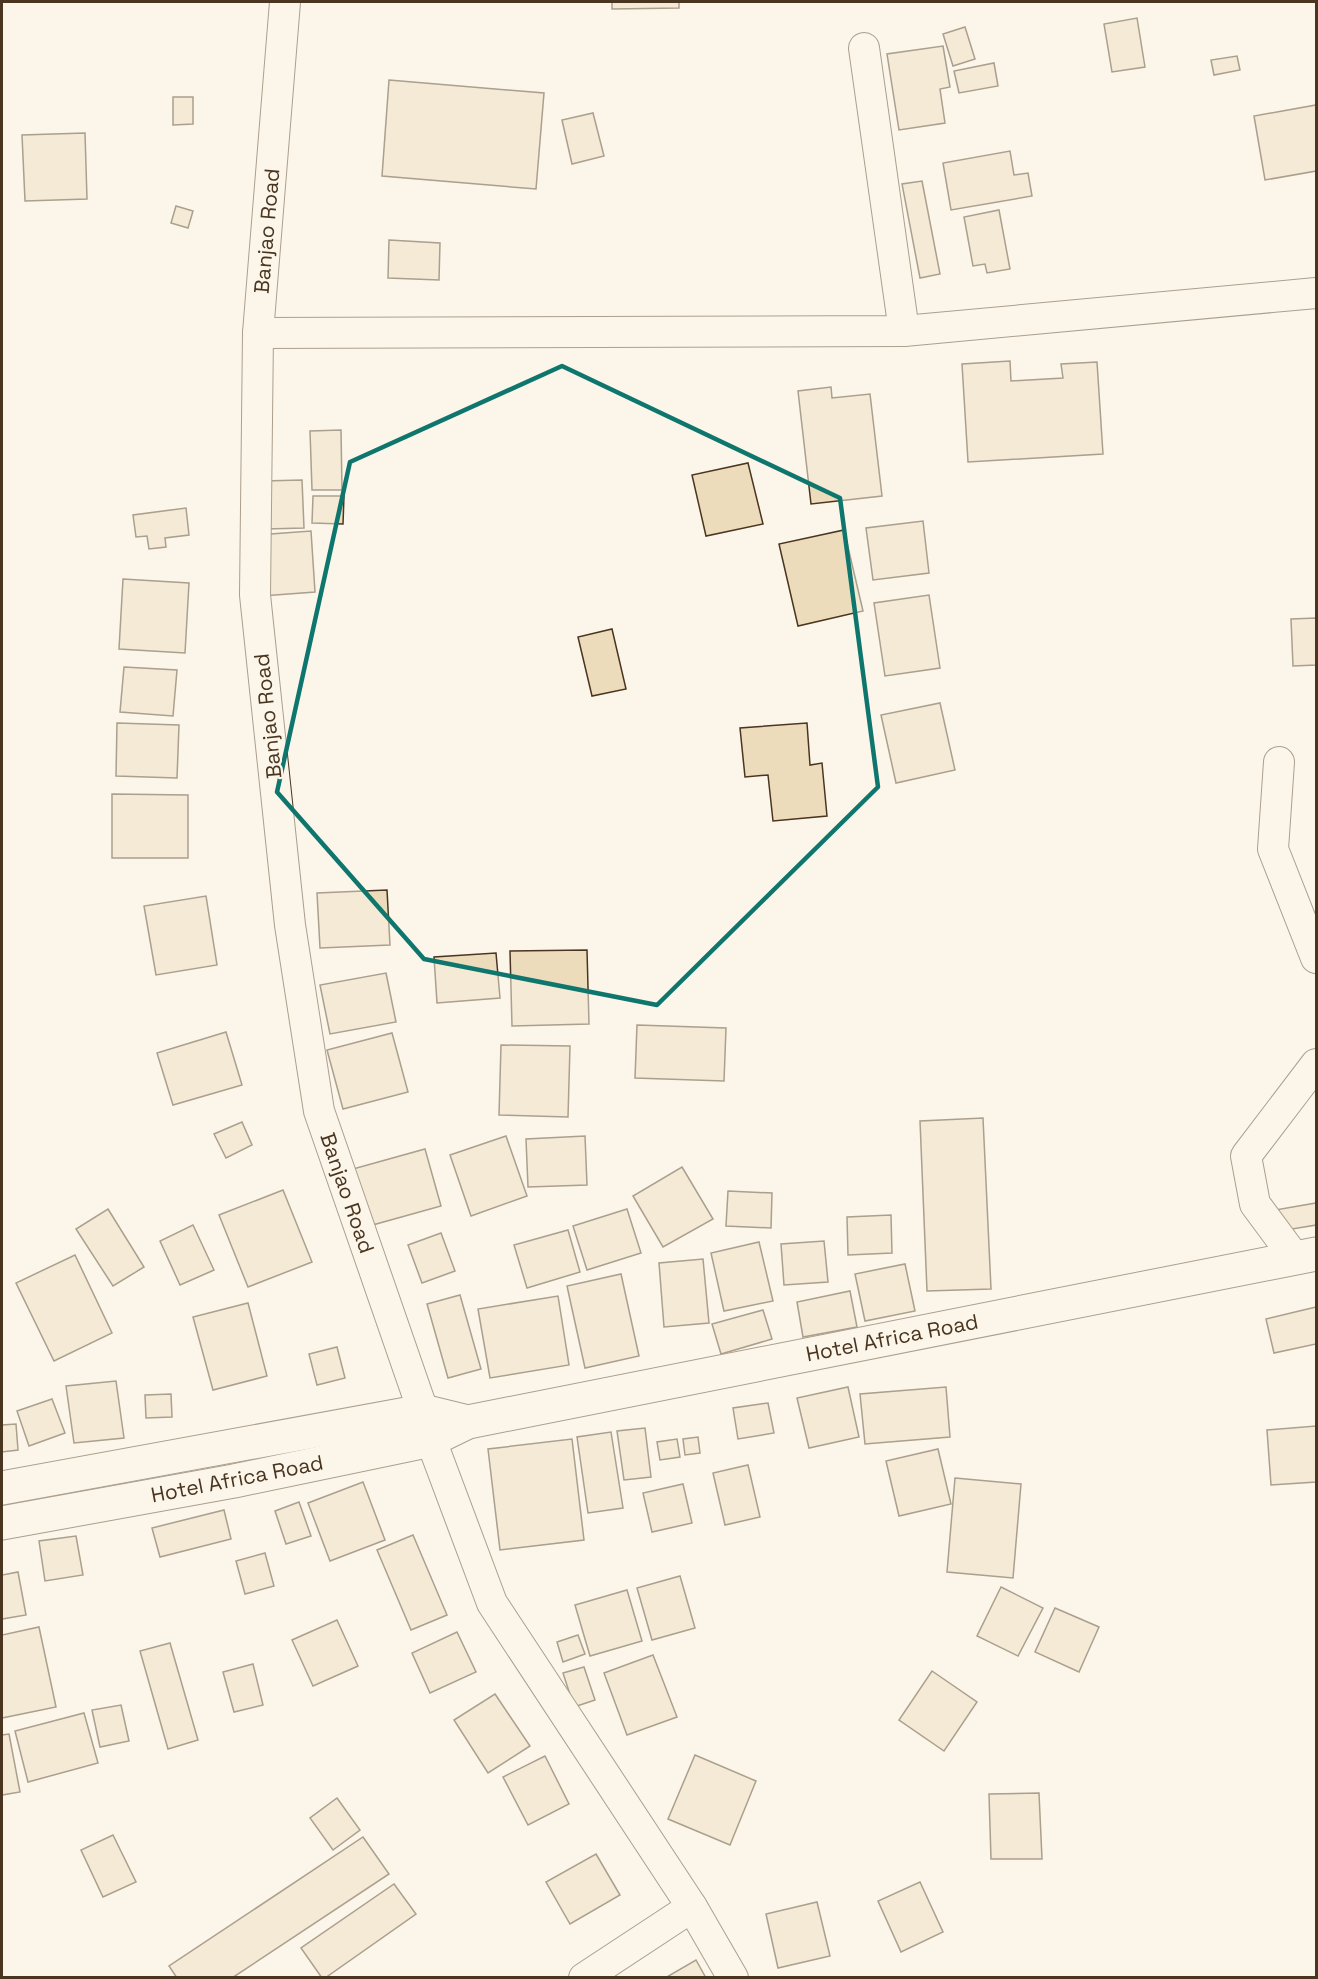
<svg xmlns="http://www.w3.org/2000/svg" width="1318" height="1979" viewBox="0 0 1318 1979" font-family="'Space Grotesk',sans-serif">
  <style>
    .building { fill: #ecdcbc; stroke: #4a3520; stroke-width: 1.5 }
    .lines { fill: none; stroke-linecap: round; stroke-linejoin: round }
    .minor-casing { stroke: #4a3520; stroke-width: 32 }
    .tertiary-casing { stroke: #4a3520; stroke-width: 35 }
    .minor { stroke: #fbf6e9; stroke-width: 30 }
    .tertiary { stroke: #fbf6e9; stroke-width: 33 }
    .marked { fill: none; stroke: #0f766e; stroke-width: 4.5; stroke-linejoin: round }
    .labels { text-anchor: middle; stroke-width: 4.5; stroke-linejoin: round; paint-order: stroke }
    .street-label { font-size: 21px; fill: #4a3520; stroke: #fbf6e9 }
  </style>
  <rect width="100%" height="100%" fill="#fbf6e9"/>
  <g class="building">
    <polygon points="612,2 679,2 679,8 612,9"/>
    <polygon points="1137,18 1145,67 1112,72 1104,24"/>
    <polygon points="965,27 975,59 953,66 943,34"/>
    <polygon points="943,46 950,87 940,89 945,123 899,130 887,54"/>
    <polygon points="1237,56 1240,70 1214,75 1211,60"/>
    <polygon points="994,63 998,86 959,93 954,71"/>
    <polygon points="389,80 544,93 536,189 382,176"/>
    <polygon points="173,97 193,97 193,124 173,125"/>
    <polygon points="1316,105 1316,171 1265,180 1254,116"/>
    <polygon points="593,113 604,156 572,164 562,120"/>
    <polygon points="85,133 87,199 25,201 22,135"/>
    <polygon points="1010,151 1014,175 1028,173 1032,196 951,210 943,163"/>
    <polygon points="922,181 940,274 920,278 902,184"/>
    <polygon points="176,206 193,211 188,228 171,223"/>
    <polygon points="999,210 1010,269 987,273 985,264 973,266 964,217"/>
    <polygon points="389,240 440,243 439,280 388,278"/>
    <polygon points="1010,361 1011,381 1063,378 1061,364 1097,362 1103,454 968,462 962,364"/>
    <polygon points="831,387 832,398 870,394 882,496 811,504 798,391"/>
    <polygon points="341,430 342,490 312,490 310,431"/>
    <polygon points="748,463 763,524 706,536 692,475"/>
    <polygon points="302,480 304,528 265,529 263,481"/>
    <polygon points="313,496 344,496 343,524 312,523"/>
    <polygon points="186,508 189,535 165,538 166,547 149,549 147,536 136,537 133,515"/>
    <polygon points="923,521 929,573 873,580 866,528"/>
    <polygon points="844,530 863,611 798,626 779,544"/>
    <polygon points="311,531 315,592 262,596 257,535"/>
    <polygon points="123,579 189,583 185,653 119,649"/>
    <polygon points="929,595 940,668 885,676 874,603"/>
    <polygon points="1316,618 1316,665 1293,666 1291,619"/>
    <polygon points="612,629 626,689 592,696 578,637"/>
    <polygon points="124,667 177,670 173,716 120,712"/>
    <polygon points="940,703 955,770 896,783 881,715"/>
    <polygon points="117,723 179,725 177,778 116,776"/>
    <polygon points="807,723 810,765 822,763 827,816 773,821 768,775 745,777 740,728"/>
    <polygon points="112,794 188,795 188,858 112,858"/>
    <polygon points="387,890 390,945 320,948 317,893"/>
    <polygon points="206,896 217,965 156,975 144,906"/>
    <polygon points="587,950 589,1024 512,1026 510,951"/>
    <polygon points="496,953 500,998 437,1003 434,957"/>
    <polygon points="386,973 396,1022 330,1034 320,985"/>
    <polygon points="637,1025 726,1028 724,1081 635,1078"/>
    <polygon points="226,1032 242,1085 173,1105 157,1053"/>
    <polygon points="392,1033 408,1092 343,1109 327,1050"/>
    <polygon points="501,1045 570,1046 568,1117 499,1115"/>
    <polygon points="983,1118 991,1289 927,1291 920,1121"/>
    <polygon points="242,1122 252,1145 226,1158 214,1134"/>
    <polygon points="506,1136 527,1196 471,1216 450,1155"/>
    <polygon points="585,1136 587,1185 528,1187 526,1139"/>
    <polygon points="425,1149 441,1206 369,1226 353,1169"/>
    <polygon points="682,1167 713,1219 663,1247 633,1196"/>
    <polygon points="283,1190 312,1262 248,1287 219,1215"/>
    <polygon points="728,1191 772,1193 771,1228 726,1226"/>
    <polygon points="1316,1203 1316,1225 1280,1231 1275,1210"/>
    <polygon points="108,1209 144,1267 113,1286 76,1229"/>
    <polygon points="627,1209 641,1253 587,1270 573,1226"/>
    <polygon points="891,1215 892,1253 848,1255 847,1217"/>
    <polygon points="193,1225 214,1270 180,1285 160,1241"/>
    <polygon points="568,1230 580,1272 527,1288 514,1245"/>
    <polygon points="441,1233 455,1271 422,1283 408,1245"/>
    <polygon points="824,1241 828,1282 784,1285 781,1244"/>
    <polygon points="759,1242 773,1301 724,1311 711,1253"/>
    <polygon points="75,1255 112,1333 54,1361 16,1283"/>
    <polygon points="703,1259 709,1323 664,1327 659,1263"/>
    <polygon points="905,1264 915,1311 865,1321 855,1274"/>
    <polygon points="621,1274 639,1356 585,1368 567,1286"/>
    <polygon points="850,1291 857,1327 803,1337 797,1302"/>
    <polygon points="460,1295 481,1369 448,1378 427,1304"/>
    <polygon points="558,1296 569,1365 490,1378 478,1309"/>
    <polygon points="248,1303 267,1376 213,1390 193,1317"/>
    <polygon points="1316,1307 1316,1344 1274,1353 1266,1319"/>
    <polygon points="763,1310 772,1339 721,1354 712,1324"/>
    <polygon points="337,1347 345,1378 317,1385 309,1354"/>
    <polygon points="116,1381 124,1438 74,1443 66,1386"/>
    <polygon points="848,1387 859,1437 809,1448 797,1398"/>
    <polygon points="946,1387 950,1437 865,1444 860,1394"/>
    <polygon points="171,1394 172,1417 146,1418 145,1395"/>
    <polygon points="52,1399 65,1433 29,1446 17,1411"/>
    <polygon points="768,1403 774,1433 738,1439 733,1408"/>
    <polygon points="16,1424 18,1450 2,1452 2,1425"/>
    <polygon points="1316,1426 1316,1482 1271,1485 1267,1430"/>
    <polygon points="645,1428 651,1477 624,1480 617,1431"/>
    <polygon points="611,1432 623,1508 588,1513 577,1437"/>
    <polygon points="698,1437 700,1453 685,1455 683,1439"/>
    <polygon points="572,1439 584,1540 500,1550 488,1449"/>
    <polygon points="677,1439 680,1457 660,1460 657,1442"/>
    <polygon points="938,1449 951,1504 899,1516 886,1461"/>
    <polygon points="748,1465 760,1517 725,1525 713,1473"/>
    <polygon points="955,1478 1021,1484 1013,1578 947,1572"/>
    <polygon points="363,1482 385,1540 330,1561 308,1503"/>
    <polygon points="683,1484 692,1523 652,1532 643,1493"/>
    <polygon points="299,1502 311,1536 286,1544 275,1511"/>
    <polygon points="224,1510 231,1539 160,1557 152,1528"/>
    <polygon points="413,1535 447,1615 411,1630 377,1550"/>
    <polygon points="76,1536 83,1575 45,1581 39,1541"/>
    <polygon points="265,1553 274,1586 245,1594 236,1561"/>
    <polygon points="18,1572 26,1615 2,1619 2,1575"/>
    <polygon points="680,1576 695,1628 652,1640 637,1588"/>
    <polygon points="1001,1587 1043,1608 1018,1656 977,1636"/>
    <polygon points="627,1590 642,1641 590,1656 575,1605"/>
    <polygon points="1055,1608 1099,1627 1079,1672 1035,1652"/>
    <polygon points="337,1620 358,1666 313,1686 292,1640"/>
    <polygon points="39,1627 56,1707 2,1718 2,1635"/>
    <polygon points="457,1632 476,1672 430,1693 412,1653"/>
    <polygon points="578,1635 585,1654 563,1662 557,1642"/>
    <polygon points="170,1643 198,1740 168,1749 140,1651"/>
    <polygon points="653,1655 677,1717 627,1735 604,1673"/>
    <polygon points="253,1664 263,1705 234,1712 223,1672"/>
    <polygon points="584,1667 595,1700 574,1707 563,1673"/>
    <polygon points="932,1671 977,1702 944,1751 899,1720"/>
    <polygon points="495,1694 530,1746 488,1773 454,1720"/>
    <polygon points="121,1705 129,1741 100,1747 92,1710"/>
    <polygon points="84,1713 98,1763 28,1782 15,1731"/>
    <polygon points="9,1734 20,1792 2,1795 2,1735"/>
    <polygon points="695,1755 756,1781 730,1845 668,1819"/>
    <polygon points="545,1756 569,1804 528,1825 503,1777"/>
    <polygon points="1039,1793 1042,1859 991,1859 989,1794"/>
    <polygon points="337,1798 360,1830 333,1850 310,1818"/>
    <polygon points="113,1835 136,1882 103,1897 81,1850"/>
    <polygon points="363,1837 389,1874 232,1978 177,1978 169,1966"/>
    <polygon points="596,1854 620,1895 570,1924 546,1882"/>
    <polygon points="920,1882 943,1932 901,1952 878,1901"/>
    <polygon points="394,1884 416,1914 325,1978 322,1978 301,1948"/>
    <polygon points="817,1902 830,1956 778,1968 766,1914"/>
    <polygon points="696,1960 706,1978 665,1978"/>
  </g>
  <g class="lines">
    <defs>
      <g id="minor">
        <polyline points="285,2 258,333 255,595 290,925 319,1111 423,1411 431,1440 492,1603 692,1907 733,1978"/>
        <polyline points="864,48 904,331"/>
        <polyline points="258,333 904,331 1316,293"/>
        <polyline points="1279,762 1273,849 1316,958"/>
        <polyline points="1295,1258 1255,1204 1246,1156 1316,1064"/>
        <polyline points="584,1978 692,1907"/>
      </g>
      <g id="tertiary">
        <polyline points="2,1488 423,1411 468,1422"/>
        <polyline points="2,1523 234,1481 431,1440 468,1422 1316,1254"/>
      </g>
    </defs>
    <use href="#minor" class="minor-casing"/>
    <use href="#tertiary" class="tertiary-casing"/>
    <use href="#minor" class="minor"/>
    <use href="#tertiary" class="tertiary"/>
  </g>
  <path d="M0 0H1318V1979H0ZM562,366L840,498L878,787L657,1005L424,959L277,792L350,462Z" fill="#fbf6e9" fill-opacity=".55" fill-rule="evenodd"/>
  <path class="marked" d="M562,366L840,498L878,787L657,1005L424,959L277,792L350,462Z"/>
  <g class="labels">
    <g class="street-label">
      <text transform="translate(267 231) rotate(-85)" y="7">Banjao Road</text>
      <text transform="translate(268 716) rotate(-96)" y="7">Banjao Road</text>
      <text transform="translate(347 1193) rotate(71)" y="7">Banjao Road</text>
      <text transform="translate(892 1338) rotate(-11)" y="7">Hotel Africa Road</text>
      <text transform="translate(237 1479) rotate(-11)" y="7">Hotel Africa Road</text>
    </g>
  </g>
  <rect width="1318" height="1979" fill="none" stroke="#4a3520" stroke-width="6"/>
</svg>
